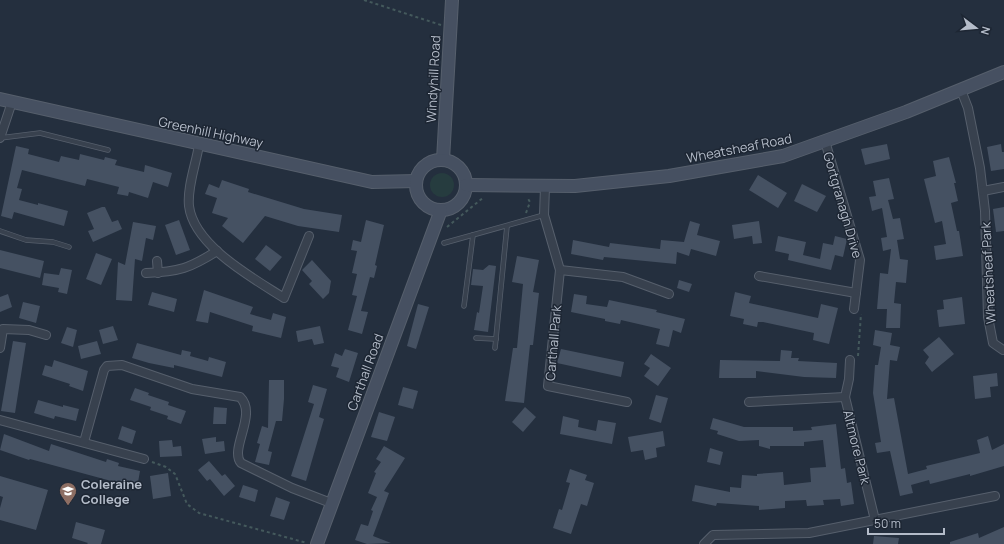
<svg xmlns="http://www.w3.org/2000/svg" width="1004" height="544" viewBox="0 0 1004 544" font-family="Manrope,sans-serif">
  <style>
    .green { fill: #263c3f }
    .building { fill: #455162 }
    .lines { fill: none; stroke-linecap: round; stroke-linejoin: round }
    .service-casing { stroke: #565f6c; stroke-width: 5.5 }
    .minor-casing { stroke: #565f6c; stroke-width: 10 }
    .secondary-casing { stroke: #565f6c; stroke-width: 14 }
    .path { stroke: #44595c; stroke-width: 2; stroke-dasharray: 3 3; stroke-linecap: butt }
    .service { stroke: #38414e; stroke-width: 4 }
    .minor { stroke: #38414e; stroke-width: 8 }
    .secondary { stroke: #465061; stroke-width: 12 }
    .labels { text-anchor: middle; stroke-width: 3; stroke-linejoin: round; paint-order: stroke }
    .street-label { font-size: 13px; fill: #b4bcc9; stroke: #1d2633 }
    .poi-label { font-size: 13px; font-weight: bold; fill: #b4bcc9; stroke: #1d2633; text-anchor: start }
  </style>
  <rect width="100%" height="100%" fill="#242f3e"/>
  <circle class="green" cx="442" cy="185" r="12"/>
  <g class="building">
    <polygon points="887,144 890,159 865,165 861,149"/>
    <polygon points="1001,144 1002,152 1004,152 1004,169 991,171 987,147"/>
    <polygon points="16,146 29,149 28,154 59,162 61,156 79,160 80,154 104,160 105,157 117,160 115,165 144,172 145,165 172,173 168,187 153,182 148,198 129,192 128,196 117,194 119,187 87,179 85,186 22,170 17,188 22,189 19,200 38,205 38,203 68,211 64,226 14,212 12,219 1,216"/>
    <polygon points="949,157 956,183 954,183 958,201 951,203 957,231 959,231 963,256 936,260 934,246 946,244 942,221 935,223 924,179 936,176 933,161"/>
    <polygon points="758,175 787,193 778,208 749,190"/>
    <polygon points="889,178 894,199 888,200 893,219 900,218 904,239 897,240 900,259 908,260 906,283 896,282 894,303 901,304 900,328 886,328 887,309 877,309 880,273 888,274 891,249 883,251 881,238 887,237 882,208 872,211 869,197 876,196 873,181"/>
    <polygon points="222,180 249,189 248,192 304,209 342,215 339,232 298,226 265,216 243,243 222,226 228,218 212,213 217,198 205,194 209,184 219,188"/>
    <polygon points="802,184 826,196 817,212 794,201"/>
    <polygon points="102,207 105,207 112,222 118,220 122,229 93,242 88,231 94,229 87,213"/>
    <polygon points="1004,207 1004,231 996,232 993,209"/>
    <polygon points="179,220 190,250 176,255 165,225"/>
    <polygon points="366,220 384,225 375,265 377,266 374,278 370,277 361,311 368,312 362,334 348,330 357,296 352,295 357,274 352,273 357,251 351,250 353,240 361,242"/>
    <polygon points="690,221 700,224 697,235 720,241 716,256 691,249 689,256 677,252 676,264 604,257 603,260 571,254 573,240 609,247 610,243 660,249 661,240 684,242"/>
    <polygon points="759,221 762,243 753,244 752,236 734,239 732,225"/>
    <polygon points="133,222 156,226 153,240 146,238 142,261 135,259 132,301 116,300 118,262 125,265"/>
    <polygon points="778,236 806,242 803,255 820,259 823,243 833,245 835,236 847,239 843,257 835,255 831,270 788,260 789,254 775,251"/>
    <polygon points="266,245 282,257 270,271 255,259"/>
    <polygon points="0,250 44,261 40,278 0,268"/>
    <polygon points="96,253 112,259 101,285 86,279"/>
    <polygon points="517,256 539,260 533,292 539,293 533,345 530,345 524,403 505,401 513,348 517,348 523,284 512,282"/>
    <polygon points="312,260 331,281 329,293 323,299 309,284 312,281 302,270"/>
    <polygon points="489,265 496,266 488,332 474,330 477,312 479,313 483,286 471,285 473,269 483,270"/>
    <polygon points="61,268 72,270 67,294 58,292 59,288 42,285 44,273 59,275"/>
    <polygon points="679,280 692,284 689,292 677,288"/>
    <polygon points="204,290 253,307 250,314 271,320 273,313 286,317 281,338 252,331 253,326 210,312 208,323 196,321"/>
    <polygon points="152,292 177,299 174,312 148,305"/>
    <polygon points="735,292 751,296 749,303 818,318 821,304 838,308 829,344 813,340 814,333 763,322 758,322 757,327 743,324 744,319 730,316"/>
    <polygon points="8,294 12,307 0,312 0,297"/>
    <polygon points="574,294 587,296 586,304 607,307 609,300 657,310 656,312 685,319 681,333 673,330 669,347 656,344 660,329 621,320 620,324 605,321 605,319 571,312"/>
    <polygon points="962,297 965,324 939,327 937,310 944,309 943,300"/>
    <polygon points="23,302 40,306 36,323 19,318"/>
    <polygon points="418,304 429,307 416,349 407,346"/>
    <polygon points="113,326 118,340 103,344 99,330"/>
    <polygon points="320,326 324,343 314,345 312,339 298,342 296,331"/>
    <polygon points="67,327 77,330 73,347 61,343"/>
    <polygon points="875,330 892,333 890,345 900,347 897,361 890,360 887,399 894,398 908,474 927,469 926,466 980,453 977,440 988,436 992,450 1004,444 1004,466 970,476 970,474 930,484 929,480 911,485 913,493 900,496 890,451 877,453 875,443 881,442 873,393 875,365 878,365 881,347 873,345"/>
    <polygon points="939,337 954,354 932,372 925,363 929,357 923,350"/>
    <polygon points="13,341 26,343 15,413 1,411"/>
    <polygon points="97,341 101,354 81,359 78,346"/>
    <polygon points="137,343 181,355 182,350 191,352 190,356 208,361 209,357 226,362 222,377 174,365 174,368 149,363 132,358"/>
    <polygon points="345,349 358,353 349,382 336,377 339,368 331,366 335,353 342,356"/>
    <polygon points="561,349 624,362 621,377 557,363"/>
    <polygon points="781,350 792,351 791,358 799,358 798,361 837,363 836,378 804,377 756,371 756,378 719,378 720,360 780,361"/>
    <polygon points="651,354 671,368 658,386 644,376 650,368 644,364"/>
    <polygon points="54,360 88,371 83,391 69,386 70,384 42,375 45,365 52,367"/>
    <polygon points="997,373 998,386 990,387 991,397 975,399 973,376"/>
    <polygon points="269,380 284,380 284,399 282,421 276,421 268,451 272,452 269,465 255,462 260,444 257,443 262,426 268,428"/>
    <polygon points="313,385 327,389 319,417 324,419 306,481 291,476 314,404 308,402"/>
    <polygon points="403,387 418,391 413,409 398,405"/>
    <polygon points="135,388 149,393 148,395 169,402 168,405 186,411 181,424 167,419 168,416 150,410 151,407 130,400"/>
    <polygon points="656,395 668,398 661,423 649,419"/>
    <polygon points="38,400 63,407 63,405 79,409 76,421 55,416 54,419 34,413"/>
    <polygon points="214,407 227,408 226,424 213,424"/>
    <polygon points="525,407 536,417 523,432 512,422"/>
    <polygon points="379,412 395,417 387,441 371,437"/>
    <polygon points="563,416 579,420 578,427 596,431 598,420 616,423 612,444 560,434"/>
    <polygon points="713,418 744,427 793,427 793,431 812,430 811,427 836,424 841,469 845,468 847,483 851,482 854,504 841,506 840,499 823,500 824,505 807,506 806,500 785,501 785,508 759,510 759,506 717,503 716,506 692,501 695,485 730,492 730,487 741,488 742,475 757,476 757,474 783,472 784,485 811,482 810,468 826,467 823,440 804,442 804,446 770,446 770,449 759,446 759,440 739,441 717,434 718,431 710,429"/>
    <polygon points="122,426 136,431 132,444 118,439"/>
    <polygon points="663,431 665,446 656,448 657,457 645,460 643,450 631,452 628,437"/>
    <polygon points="4,434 49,451 51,444 106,462 107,459 119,463 118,466 140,471 137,488 30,459 29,460 0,450"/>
    <polygon points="216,437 216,442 224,441 225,451 205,454 202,439"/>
    <polygon points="172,440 173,447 181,446 182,456 160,457 159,441"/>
    <polygon points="384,446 405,458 384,491 389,493 373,536 391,543 367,544 355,540 361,524 368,526 373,511 371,510 377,497 368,493 376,473 374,472 381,462 376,459"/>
    <polygon points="710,448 723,452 720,465 707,462"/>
    <polygon points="209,461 222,476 225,474 235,486 224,496 210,479 207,481 198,470"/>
    <polygon points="570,469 587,475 585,480 594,483 587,506 581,504 571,534 553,528 559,509 562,510 570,483 566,482"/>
    <polygon points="168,473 171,496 153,499 150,476"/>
    <polygon points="0,476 48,490 36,530 0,520 0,508 3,497 0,496"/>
    <polygon points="243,485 258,490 255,502 239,497"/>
    <polygon points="276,497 290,502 284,520 270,516"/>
    <polygon points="76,522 105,530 101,544 87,544 88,543 72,538"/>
    <polygon points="1004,527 1004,544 950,544 950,542 978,533 979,538"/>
    <polygon points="874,536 899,538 898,544 873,544"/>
  </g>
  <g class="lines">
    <defs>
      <g id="service">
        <polyline points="0,138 40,133 108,150"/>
        <polyline points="0,231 26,240 53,242 69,247"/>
        <polyline points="444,243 544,215"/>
        <polyline points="464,306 473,235"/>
        <polyline points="476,338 496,339"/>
        <polyline points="495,348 507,226"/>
      </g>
      <g id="minor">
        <polyline points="961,90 968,108 980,168 985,211 988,317 993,343 1003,350"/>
        <polyline points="0,138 12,102"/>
        <polyline points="825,141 860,260 854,309"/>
        <path d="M199,145C196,164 187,187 189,206C194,246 253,278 284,298L309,236"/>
        <polyline points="545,187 544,215 560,270 548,386 627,402"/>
        <polyline points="983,191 1004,187"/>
        <polyline points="157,261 158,273"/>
        <polyline points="560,270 623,277 669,294"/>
        <path d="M146,273C179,272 190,268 217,251"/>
        <polyline points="759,276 856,293"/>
        <polyline points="0,348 3,329 29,330 46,335"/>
        <polyline points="845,397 849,379 850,360"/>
        <polyline points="749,402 845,397 875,520"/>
        <polyline points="0,420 144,459"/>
        <path d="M84,442L104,370L107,366L122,365L192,389L240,397C258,414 229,449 241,463L292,488L331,503"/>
        <polyline points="704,544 713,535 809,533 995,496"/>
      </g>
      <g id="secondary">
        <polyline points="0,99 372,182 416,181"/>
        <polyline points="443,160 452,0"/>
        <circle cx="441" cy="185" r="25"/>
        <polyline points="466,185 575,186 669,176 783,156 906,112 1004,72"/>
        <polyline points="317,544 441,210"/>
      </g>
    </defs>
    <use href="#service" class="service-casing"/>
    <use href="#minor" class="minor-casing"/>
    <use href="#secondary" class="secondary-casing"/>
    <g class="path">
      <polyline points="364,0 441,25"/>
      <polyline points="526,213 530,202 527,197"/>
      <polyline points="447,227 484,197"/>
      <polyline points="858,356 861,314"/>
      <polyline points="152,462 166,467 175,474 187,504 199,513 307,543"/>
    </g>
    <use href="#service" class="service"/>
    <use href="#minor" class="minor"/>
    <use href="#secondary" class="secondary"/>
  </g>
  <defs>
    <symbol id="school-pin" viewBox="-11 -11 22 30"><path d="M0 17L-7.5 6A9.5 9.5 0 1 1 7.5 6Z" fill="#8d6e63" stroke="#1d2633"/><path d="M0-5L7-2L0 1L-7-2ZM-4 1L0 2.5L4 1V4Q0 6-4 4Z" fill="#fff"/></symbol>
  </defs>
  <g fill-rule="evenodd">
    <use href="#school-pin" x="58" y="481" width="20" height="27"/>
  </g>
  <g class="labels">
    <g class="street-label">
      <text transform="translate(433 79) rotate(-87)" y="5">Windyhill Road</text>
      <text transform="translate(211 132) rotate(12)" y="5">Greenhill Highway</text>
      <text transform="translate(739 148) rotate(-11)" y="5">Wheatsheaf Road</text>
      <text transform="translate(843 205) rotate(74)" y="5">Gortgranagh Drive</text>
      <text transform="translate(988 273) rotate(-93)" y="5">Wheatsheaf Park</text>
      <text transform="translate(553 343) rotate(-85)" y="5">Carthall Park</text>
      <text transform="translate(365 372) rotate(-70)" y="5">Carthall Road</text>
      <text transform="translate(857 447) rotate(76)" y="5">Altmore Park</text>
    </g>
    <g class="poi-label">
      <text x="81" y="489">Coleraine<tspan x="81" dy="15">College</tspan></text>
    </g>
  </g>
  <g transform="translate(976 28) rotate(106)" stroke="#1d2633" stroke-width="3" paint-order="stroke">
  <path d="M0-3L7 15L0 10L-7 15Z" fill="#b4bcc9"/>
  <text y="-6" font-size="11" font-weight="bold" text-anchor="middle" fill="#b4bcc9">N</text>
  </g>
  <path d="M868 528v6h76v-6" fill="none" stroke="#b4bcc9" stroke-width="2"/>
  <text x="874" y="528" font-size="12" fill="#b4bcc9" stroke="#1d2633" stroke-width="3" paint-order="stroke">50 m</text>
</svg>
